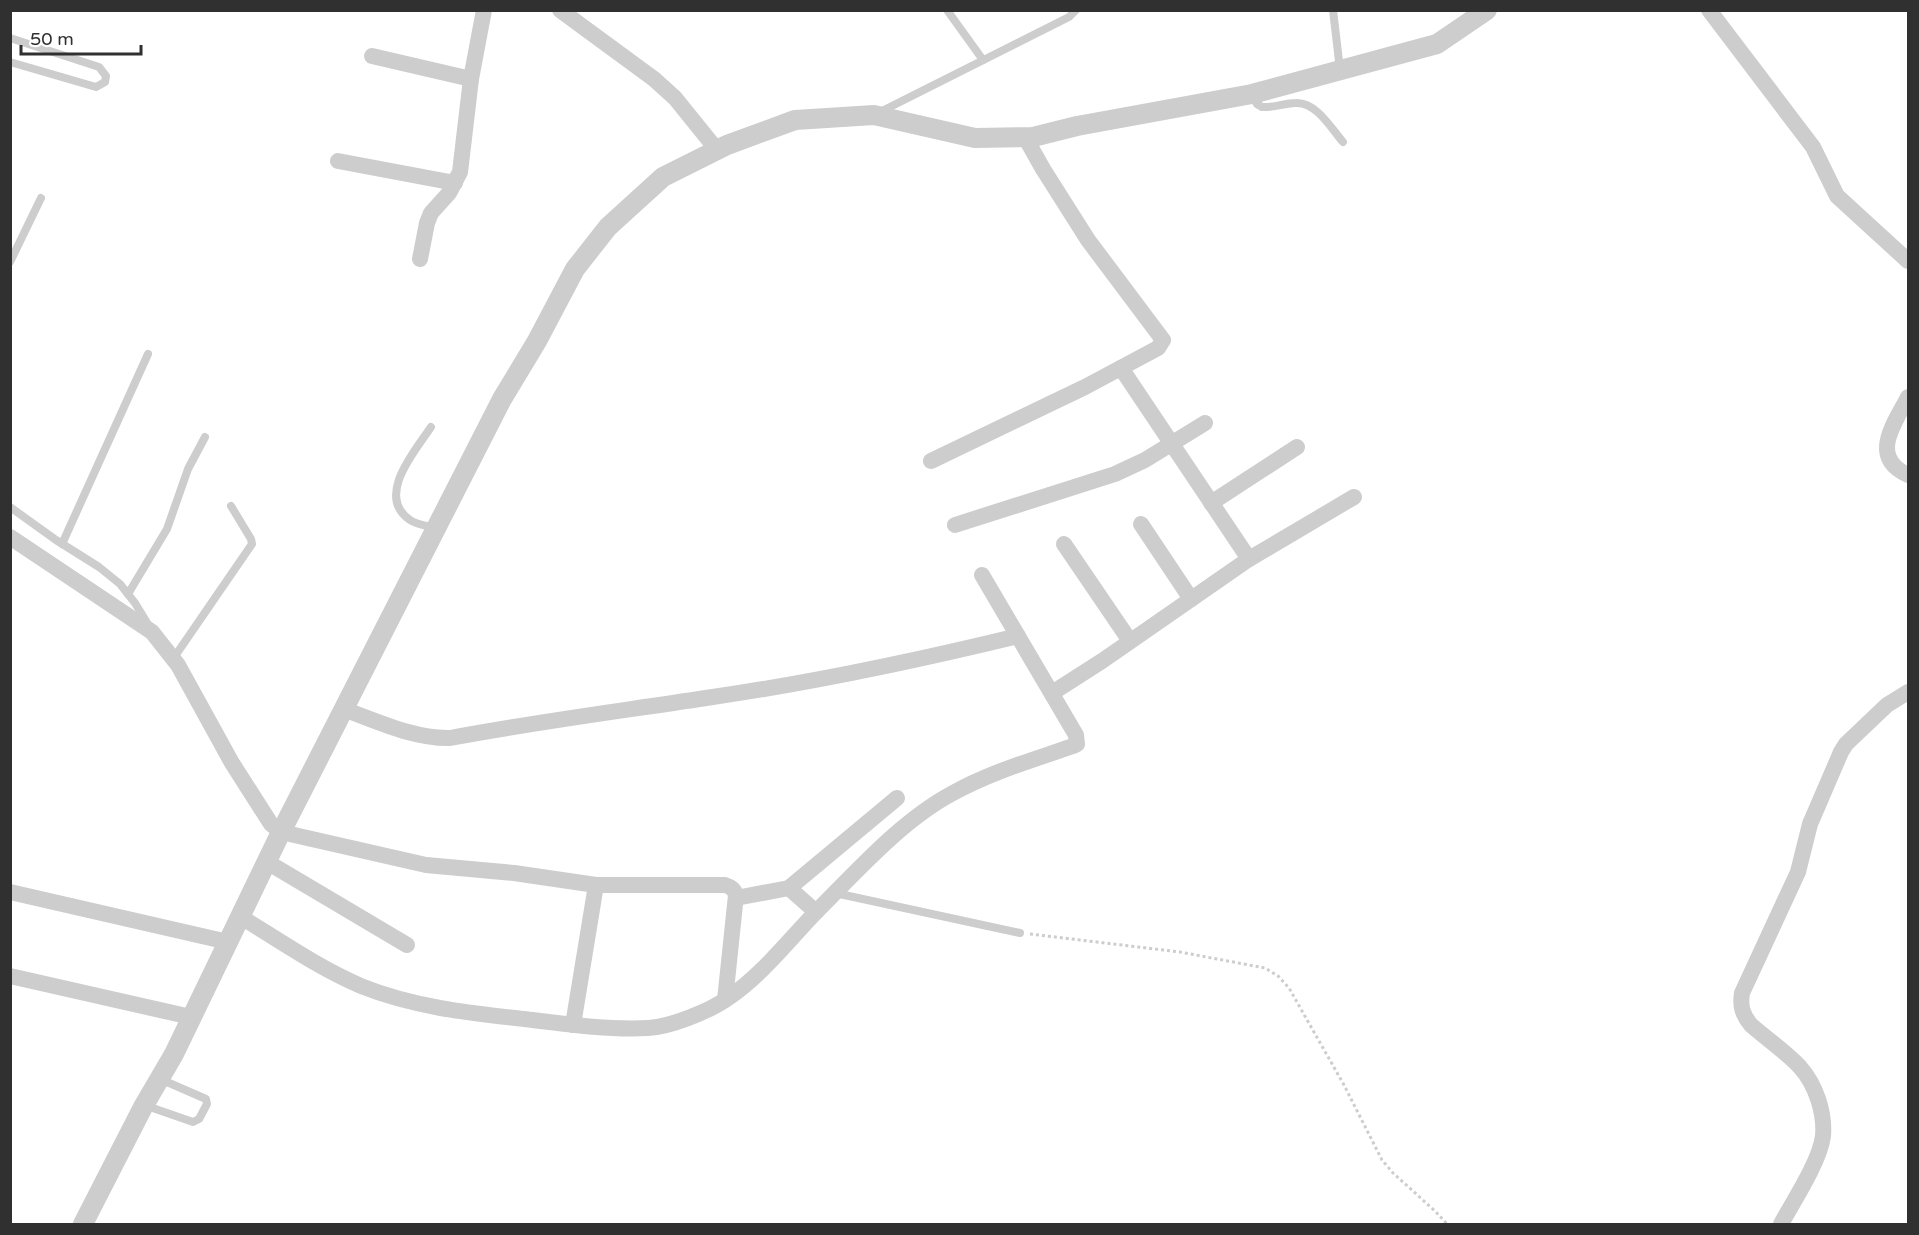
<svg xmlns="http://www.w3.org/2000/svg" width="1919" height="1235" viewBox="0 0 1919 1235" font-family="'Varela Round',sans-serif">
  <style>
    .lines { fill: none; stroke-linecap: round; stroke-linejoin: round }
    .path { stroke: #cdcdcd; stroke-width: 3; stroke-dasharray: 3 3; stroke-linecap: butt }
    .service { stroke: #cdcdcd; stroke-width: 8 }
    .minor { stroke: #cdcdcd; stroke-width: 16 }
    .tertiary { stroke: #cdcdcd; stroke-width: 20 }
  </style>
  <rect width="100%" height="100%" fill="#fff"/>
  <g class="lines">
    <polyline class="path" points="1030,934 1180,952 1265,968 1278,976 1289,988 1344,1085 1382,1160 1393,1173 1435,1211 1447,1224"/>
    <g class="service">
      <polyline points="947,10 983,60"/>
      <polyline points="1333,10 1340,70"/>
      <polyline points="10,38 99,67 106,76 105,82 96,87 10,62"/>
      <path d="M1252,95L1257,104L1262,107C1274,108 1284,103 1296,103C1316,102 1331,128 1343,142"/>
      <polyline points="880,112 1069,17 1076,10"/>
      <polyline points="10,262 41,198"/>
      <path d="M431,427C415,451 375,496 410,520C417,525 428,526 437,528"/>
      <polyline points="10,507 56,540 99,567 120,584 135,603 149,626"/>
      <polyline points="62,544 148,354"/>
      <polyline points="128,594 167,529 188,469 205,437"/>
      <polyline points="173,659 252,544 251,539 231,506"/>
      <polyline points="835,893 1020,933"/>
      <polyline points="144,1105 193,1122 199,1119 207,1104 206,1099 160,1079"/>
    </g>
    <g class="minor">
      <polyline points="560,10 654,79 675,98 717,150"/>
      <polyline points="1709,10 1813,147 1837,196 1908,261"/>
      <polyline points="372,56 471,79"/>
      <polyline points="338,161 455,183"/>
      <polyline points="420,259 427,223 431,213 449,193 460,172 471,79 484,10"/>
      <polyline points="1121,368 1249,559"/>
      <path d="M1908,397C1895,423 1868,457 1908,475"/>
      <polyline points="931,461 1085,387 1158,348 1163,340 1088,240 1043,169 1025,137"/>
      <polyline points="1211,503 1297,447"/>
      <polyline points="1141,524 1191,599"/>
      <polyline points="955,525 1115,474 1145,460 1205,423"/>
      <path d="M10,537L152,632L178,665L232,763L271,824L281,832L426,865L514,873L596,885H725C731,887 734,889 736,895L725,1000"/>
      <polyline points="1064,544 1130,641"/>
      <polyline points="1052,693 1102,661 1249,559 1354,497"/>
      <path d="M343,709C377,721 414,739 450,738C535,722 621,711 706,698C811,683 915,661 1018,636"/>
      <polyline points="267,862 407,945"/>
      <polyline points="789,888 816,912"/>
      <polyline points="10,892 228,942"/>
      <polyline points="736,898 789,888 897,798"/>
      <path d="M241,917C280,941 319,968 361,986C413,1007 469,1013 524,1019C565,1024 607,1030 648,1028C670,1027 710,1011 728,998C762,975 788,941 816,912C857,871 902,820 953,793C991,772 1033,760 1073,746L1077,744L1076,735L982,575"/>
      <polyline points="10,976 191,1017"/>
      <polyline points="573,1025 596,885"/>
      <path d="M1781,1224C1793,1202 1820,1161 1823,1136C1825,1113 1816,1085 1800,1067C1786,1052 1767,1039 1751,1025C1742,1014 1740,1006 1742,993L1798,872L1810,824L1841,752L1846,744L1887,705L1908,692"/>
    </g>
    <polyline class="tertiary" points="83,1224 143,1107 174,1054 281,832 502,399 537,341 575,269 608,227 663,177 727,145 795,120 874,115 975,138 1033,137 1077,126 1252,94 1437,44 1487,10"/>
  </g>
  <rect width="1919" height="1235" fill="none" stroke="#303030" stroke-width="24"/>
  <path d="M21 45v9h120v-9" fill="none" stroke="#303030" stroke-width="3"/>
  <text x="30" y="45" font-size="18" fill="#303030" stroke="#ffffff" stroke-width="4.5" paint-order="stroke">50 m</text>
</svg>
